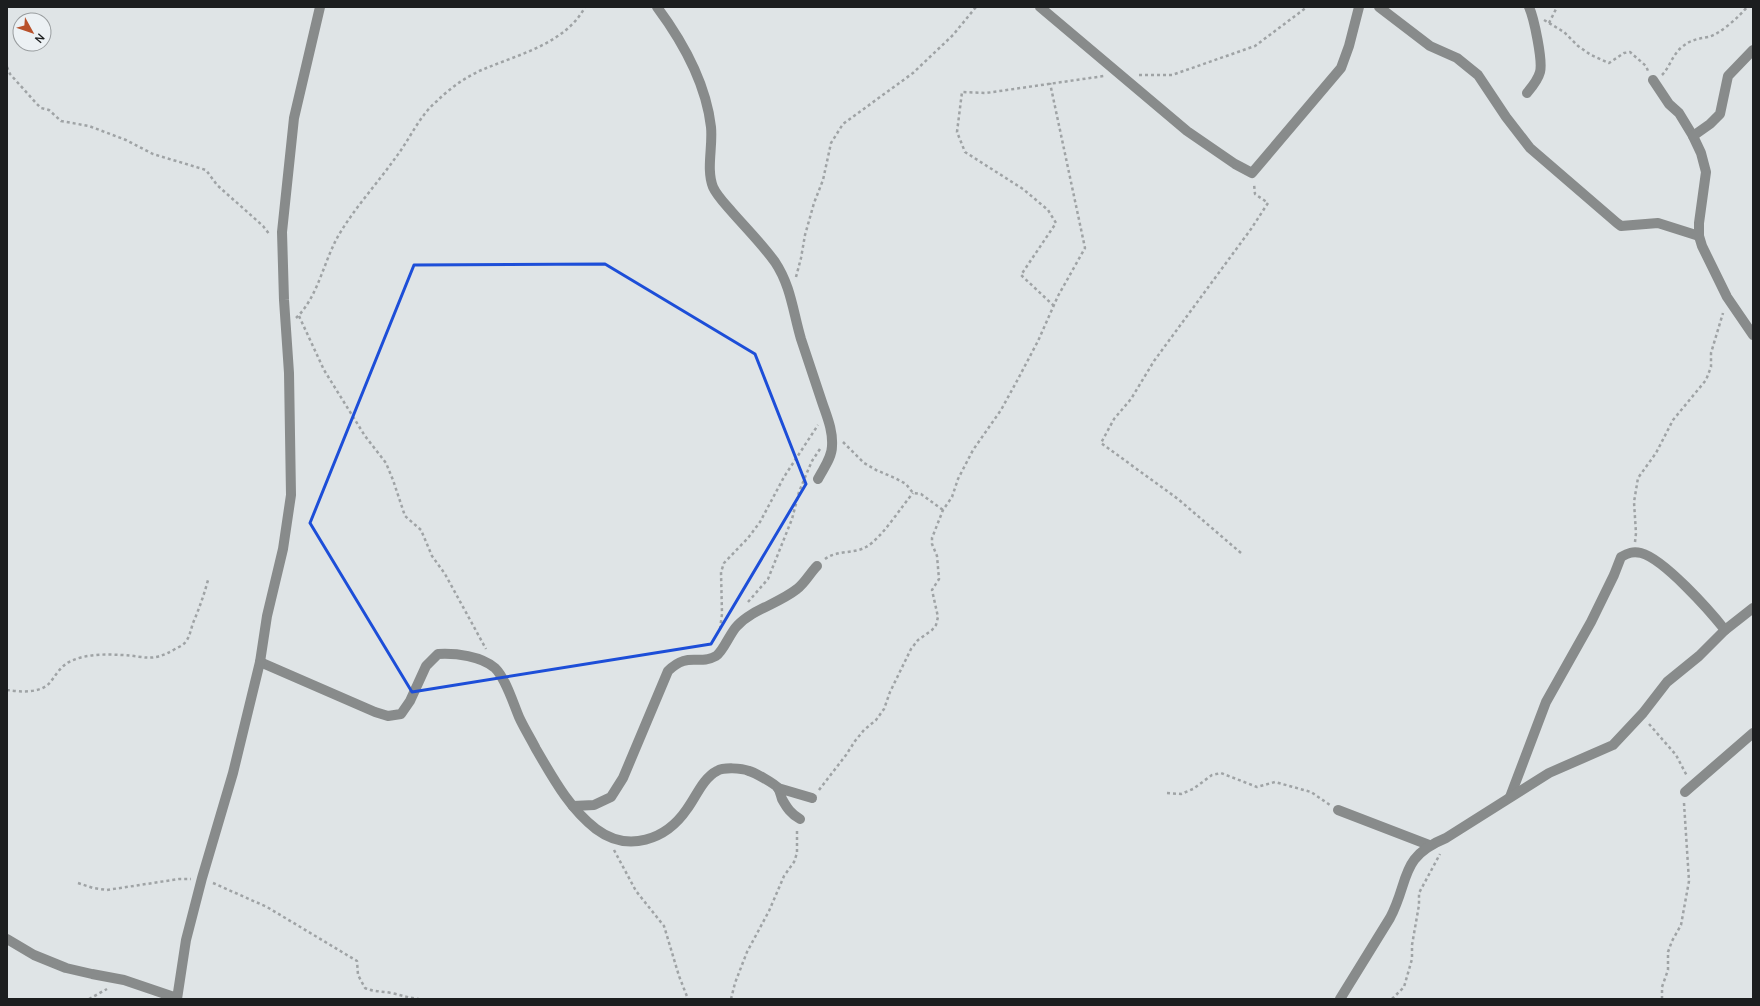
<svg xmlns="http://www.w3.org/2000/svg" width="1760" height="1006" viewBox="0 0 1760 1006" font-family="Manrope,sans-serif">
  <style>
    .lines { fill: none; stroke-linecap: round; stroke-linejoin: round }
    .path { stroke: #9fa3a5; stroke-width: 2.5; stroke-dasharray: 3 3; stroke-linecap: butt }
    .minor { stroke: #888b8b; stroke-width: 10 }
    .marked { fill: none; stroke: #1d4ed8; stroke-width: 3; stroke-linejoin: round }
  </style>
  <rect width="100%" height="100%" fill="#dfe4e6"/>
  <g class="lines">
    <g class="path">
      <polyline points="1544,20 1564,32 1578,46 1591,55 1609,63 1624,53 1630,52 1646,66 1648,71"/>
      <polyline points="1549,23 1557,7"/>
      <polyline points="7,67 10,74 36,103 41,108 49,110 61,121 89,126 126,140 153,154 206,170 217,185 263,226 270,235"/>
      <polyline points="1139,75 1172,75 1255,46 1307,7"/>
      <path d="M1662,75C1670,67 1672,55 1682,47C1690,40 1697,39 1708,37C1719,35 1740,16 1747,7"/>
      <polyline points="796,277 801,258 805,235 814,203 823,180 831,143 843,124 913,73 953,35 976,7"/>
      <polyline points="1054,306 1021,275 1056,223 1048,210 1023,189 965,152 957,132 962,92 986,93 1104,76"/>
      <polyline points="299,316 324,370 365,436 386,463 393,480 405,516 421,530 432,556 445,574 486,649"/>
      <path d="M296,318C317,298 323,265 336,240C351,212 377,184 396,157C410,139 419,116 437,101C450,88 467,76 484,69C520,54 566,43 585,7"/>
      <polyline points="843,442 864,463 876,470 895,478 906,484 913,493 921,494 943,510"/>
      <polyline points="1635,542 1636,533 1634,502 1638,478 1656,453 1673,420 1706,380 1711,367 1711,353 1723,313"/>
      <polyline points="1241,553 1178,499 1101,443 1114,419 1131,399 1154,361 1251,229 1268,203 1255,194 1254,184"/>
      <path d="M825,559C837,550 854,554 866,547C882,538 901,507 913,493"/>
      <polyline points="748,602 768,579 792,519 799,492 806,475 812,461 820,449"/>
      <polyline points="720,629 722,614 721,572 724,563 748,538 760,522 784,477 818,425"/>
      <path d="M7,690C21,692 43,694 52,680C57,673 62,665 71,661C86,654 106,654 122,655C146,656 151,663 175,649C179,647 184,645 187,640C190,635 191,629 193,623C199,609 204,595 208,580"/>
      <polyline points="1649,724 1676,755 1687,776"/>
      <polyline points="819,790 846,755 855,741 864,730 876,720 884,709 890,692 911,649 918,640 932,630 936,625 938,617 932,590 939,579 937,556 932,544 932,538 943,510 952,497 958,479 973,450 1001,410 1018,379 1038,341 1058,296 1085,248 1050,83"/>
      <polyline points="1167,793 1181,794 1193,789 1212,775 1221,773 1257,787 1275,782 1311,792 1330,805"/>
      <polyline points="614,850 636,891 664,926 679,976 688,999"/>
      <polyline points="78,883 93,888 107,890 179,879 191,879"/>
      <path d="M213,883L267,907L357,961L358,975L365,988C374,992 382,991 391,993C401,995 409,998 419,999"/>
      <polyline points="89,999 107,989"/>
      <polyline points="731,999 735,983 747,952 769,911 784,876 794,862 797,853 797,829"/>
      <polyline points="1392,999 1404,987 1412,959 1412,945 1419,905 1419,893 1440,854"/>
      <polyline points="1662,999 1662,987 1668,970 1668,952 1672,941 1681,925 1689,881 1684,803"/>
    </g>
    <g class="minor">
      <path d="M657,7C683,42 706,83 711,127C713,147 706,169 713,187C717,196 726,205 732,212C746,228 762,244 775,262C791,286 793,312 801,339C808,360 815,381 822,402C827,417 833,430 832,446C832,458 823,469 818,479"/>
      <polyline points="1040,7 1187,131 1235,164 1252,173 1341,68 1349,46 1359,7"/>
      <polyline points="1379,7 1430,46 1457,58 1478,75 1506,117 1530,148 1617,223 1621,226 1658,223 1699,236"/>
      <polyline points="1653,80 1669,104 1679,113 1693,136 1701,153 1706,172 1699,223 1699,236 1702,246 1727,297 1753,335"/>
      <path d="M1527,93C1532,87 1538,80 1540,72C1543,61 1534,18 1529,7"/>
      <polyline points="1693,136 1710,124 1720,114 1728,76 1753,50"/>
      <path d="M260,662L375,712L388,716L401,714L410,701L426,666L438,654C456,653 481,656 495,668C506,679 513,703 519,717C524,728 531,739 536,749C553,778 569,808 596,829C628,853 666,840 687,809C696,797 703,778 717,771C724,767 741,768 749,771C754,772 775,784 778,788C780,791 781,796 782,799C787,808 791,814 800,819"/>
      <polyline points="778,788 812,798"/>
      <polyline points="1685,792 1753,733"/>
      <path d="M1510,797L1546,702L1591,622L1614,575L1621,557C1628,553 1633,551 1641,553C1664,559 1710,611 1725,630"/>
      <path d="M573,806L594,805L611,797L623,778L668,671C688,651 698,666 716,656C723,652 730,633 737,626C753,609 778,604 797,589C805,583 810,573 817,566"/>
      <polyline points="1338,810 1429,845"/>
      <polyline points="7,939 34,955 66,968 92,974 124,980 177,998"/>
      <polyline points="177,999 186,940 202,878 233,773 260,662 267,616 283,549 291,495 289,373 284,300 282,232 294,118 320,7"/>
      <path d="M1340,999L1390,918C1410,880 1399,857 1446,838L1549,773L1613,745L1643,713L1667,682L1699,656L1725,630L1753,608"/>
    </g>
  </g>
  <path class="marked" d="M605,264L755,354L806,484L711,644L412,692L310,523L414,265Z"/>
  <rect width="1760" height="1006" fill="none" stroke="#1c1e1f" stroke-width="16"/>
  <g transform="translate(32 32) rotate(130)"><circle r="19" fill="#ecf1f4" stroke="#999d9f"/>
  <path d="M0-3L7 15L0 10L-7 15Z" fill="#b8512b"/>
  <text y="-6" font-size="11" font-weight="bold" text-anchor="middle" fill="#1c1e1f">N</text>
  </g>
</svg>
